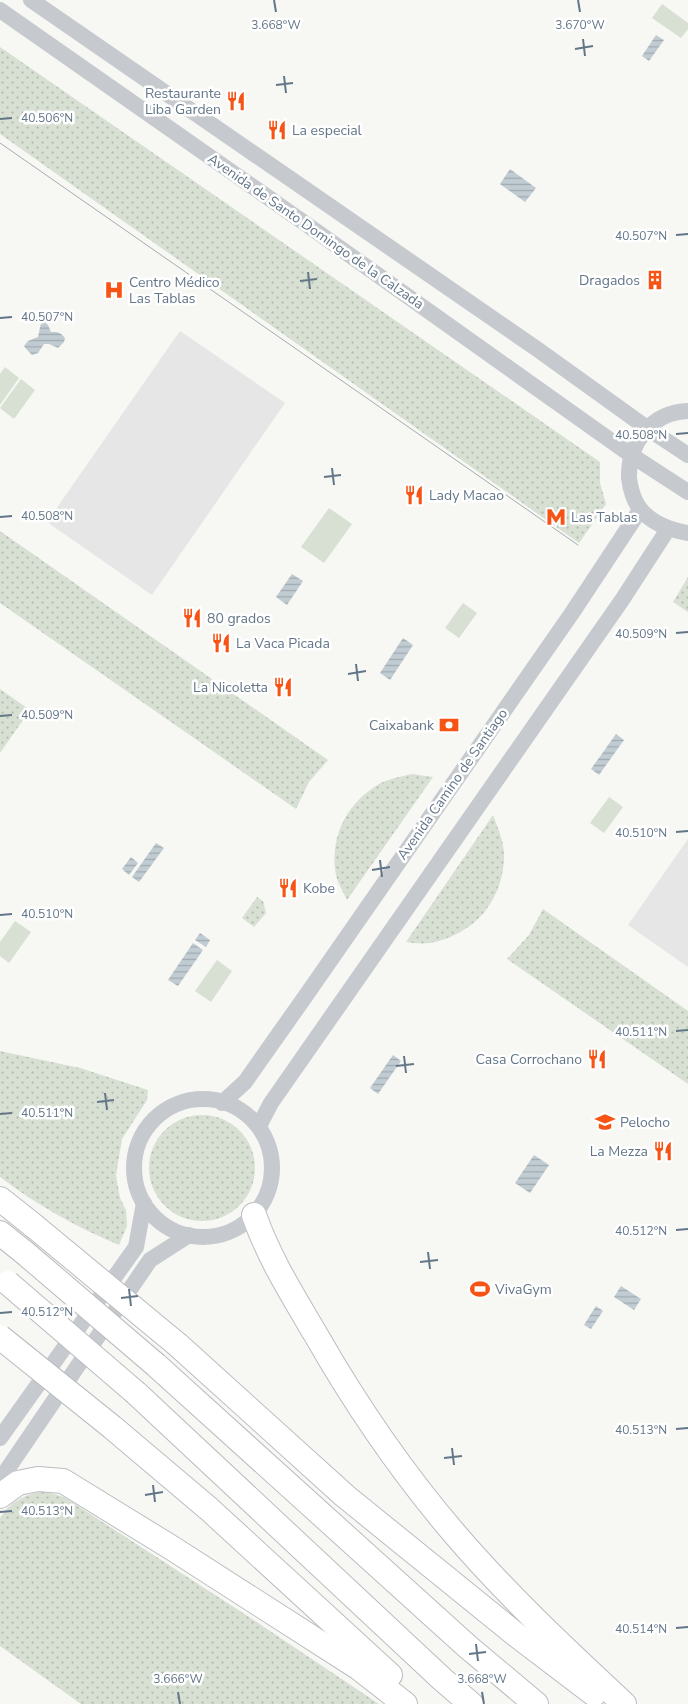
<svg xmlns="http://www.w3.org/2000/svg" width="688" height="1704" viewBox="0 0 688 1704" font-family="'Nunito Sans',sans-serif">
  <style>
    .built { fill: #e5e6e5 }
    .green { fill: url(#green-dots) }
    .pitch { fill: #d8e0d4 }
    .water { fill: url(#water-rules) }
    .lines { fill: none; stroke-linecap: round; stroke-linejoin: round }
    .highway-casing { stroke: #babdc0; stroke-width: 26 }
    .minor { stroke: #c6cace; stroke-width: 16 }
    .highway { stroke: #fff; stroke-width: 24 }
    .tram { stroke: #a6acb2; stroke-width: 1 }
    .highway-bridge-casing { stroke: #babdc0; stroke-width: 26; stroke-linecap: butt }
    .highway-bridge { stroke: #fff; stroke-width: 24 }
    .ticks { fill: none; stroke: #637688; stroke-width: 2 }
    .labels { text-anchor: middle; stroke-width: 5; stroke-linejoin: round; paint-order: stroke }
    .poi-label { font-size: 14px; fill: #637688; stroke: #fff; text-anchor: start }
    .street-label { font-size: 14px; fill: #637688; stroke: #fff }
    .ticks-label { font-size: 12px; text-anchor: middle; fill: #637688; stroke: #fff; stroke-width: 5; stroke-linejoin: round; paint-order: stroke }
  </style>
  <defs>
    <pattern id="green-dots" width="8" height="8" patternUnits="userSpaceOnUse" patternTransform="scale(1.25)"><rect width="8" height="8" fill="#d8e0d4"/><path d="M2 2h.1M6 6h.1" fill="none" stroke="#b3bab2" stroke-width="1.8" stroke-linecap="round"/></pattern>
    <pattern id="water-rules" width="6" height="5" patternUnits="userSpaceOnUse" patternTransform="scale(1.25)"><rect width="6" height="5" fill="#c0ccd2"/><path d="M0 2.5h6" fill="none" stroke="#a0aab0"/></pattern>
  </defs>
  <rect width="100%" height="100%" fill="#f7f7f4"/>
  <g class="built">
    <polygon points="180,331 285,403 152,595 47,522"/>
    <polygon points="688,839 688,967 628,925"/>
  </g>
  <g class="green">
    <polygon points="0,47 600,462 600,483 606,504 579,543 0,134"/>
    <polygon points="0,531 328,760 309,782 296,809 0,603"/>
    <polygon points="688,577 688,612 673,602"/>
    <polygon points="0,689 30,710 0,753"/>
    <path d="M412,774L433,777L347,900C344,893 339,886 337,879C328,842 344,806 376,786C386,779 400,777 412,774Z"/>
    <path d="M493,815C498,829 505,843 504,859C502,903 472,936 429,943C422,944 413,943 406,942Z"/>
    <polygon points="257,897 263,901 266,913 254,927 242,918"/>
    <polygon points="543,909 688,1011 688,1084 507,959 529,935"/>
    <path d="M0,1051L80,1068L148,1090L147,1100L122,1139L116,1175L120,1198L126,1210L127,1226L119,1245C76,1227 37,1205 0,1177Z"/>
    <circle cx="202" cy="1168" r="53"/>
    <path d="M43,1491L64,1497L246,1615L379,1704H81L0,1646V1518C12,1500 23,1496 43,1491Z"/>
  </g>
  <g class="pitch">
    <polygon points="662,4 688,23 688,29 681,38 652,18"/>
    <polygon points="5,367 19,378 0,405 0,374"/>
    <polygon points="21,379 35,390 14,419 0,408"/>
    <polygon points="329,508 352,524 324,563 301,547"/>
    <polygon points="463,603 477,613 459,638 445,628"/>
    <polygon points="609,797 623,807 604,833 590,823"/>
    <polygon points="15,921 31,932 9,963 0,956 0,942"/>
    <polygon points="217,960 232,971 211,1002 195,991"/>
  </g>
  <g class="water">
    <polygon points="656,35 664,40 649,61 642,56"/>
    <polygon points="510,169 536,188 525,202 500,184"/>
    <path d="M45,322L48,325L51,332C58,332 60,332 65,338L64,342L58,348L49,344H44L38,353L32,355L28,351L24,346L28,341L38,337L41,323Z"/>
    <polygon points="292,574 303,581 287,605 276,597"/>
    <polygon points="403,638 413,645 390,680 380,673"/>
    <polygon points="616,734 624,740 599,775 591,769"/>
    <polygon points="156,843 164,848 139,882 132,877"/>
    <polygon points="131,857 138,863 129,875 122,869"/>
    <polygon points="200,933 210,940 206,947 195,940"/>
    <polygon points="193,943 203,950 178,986 168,980"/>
    <polygon points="393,1055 401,1061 378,1094 370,1088"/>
    <polygon points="534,1155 549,1165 530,1193 515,1183"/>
    <polygon points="621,1286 641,1299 634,1310 614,1297"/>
    <polygon points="596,1306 603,1311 591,1329 584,1325"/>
  </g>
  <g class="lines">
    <defs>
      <g id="highway">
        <polyline points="0,1199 34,1226"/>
        <path d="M254,1215C269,1258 293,1296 316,1335C356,1405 401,1471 454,1533C506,1594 565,1649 624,1704"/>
        <polyline points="0,1233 25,1253"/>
        <polyline points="178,1345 345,1496 519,1637 594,1694"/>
        <polyline points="156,1365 468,1647 536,1704"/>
        <polyline points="136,1393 442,1679 471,1704"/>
        <polyline points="112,1427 209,1509 390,1675"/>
        <polyline points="0,1496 18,1483 38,1479 63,1481 172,1548 359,1668 405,1704"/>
      </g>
    </defs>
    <use href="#highway" class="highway-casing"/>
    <g class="minor">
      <polyline points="31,0 537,349 647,428 688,455"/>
      <polyline points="0,10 306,224 631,455 688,492"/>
      <path d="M688,411C652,412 628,443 629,478C630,488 634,502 641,510C653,524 670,530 688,533"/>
      <circle cx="203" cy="1168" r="69"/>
      <polyline points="222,1103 245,1082 307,994 572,613 640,510"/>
      <polyline points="259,1126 271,1103 622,600 668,529"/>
      <polyline points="0,1438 136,1247 144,1203"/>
      <polyline points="0,1480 150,1260 189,1235"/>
    </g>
    <use href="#highway" class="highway"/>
    <polyline class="tram" points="0,143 578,545"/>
    <defs>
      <g id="highway-bridge">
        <polyline points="34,1226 178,1345"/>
        <polyline points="25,1253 156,1365"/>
        <polyline points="8,1283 136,1393"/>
        <polyline points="0,1337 112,1427"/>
      </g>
    </defs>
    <use href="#highway-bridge" class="highway-bridge-casing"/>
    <use href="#highway-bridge" class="highway-bridge"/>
  </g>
  <path class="ticks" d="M274,0L276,12M578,0L580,12M583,39L585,56M575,49L593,46M284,76L286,93M276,85L293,83M0,119L12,118M676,235L688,234M308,272L310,289M300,281L317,279M0,318L12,317M676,434L688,433M332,468L334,485M324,477L341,475M0,517L12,516M676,633L688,632M356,664L358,681M348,674L366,671M0,716L12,715M676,832L688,831M380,860L382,877M372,870L390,867M0,915L12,914M676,1031L688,1030M404,1056L406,1073M396,1066L414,1064M105,1093L107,1110M97,1102L114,1100M0,1114L12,1113M676,1230L688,1229M428,1252L430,1269M420,1262L438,1260M129,1289L131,1306M121,1298L138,1296M0,1313L12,1312M676,1429L688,1428M452,1448L454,1465M444,1458L462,1456M153,1485L155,1502M145,1495L163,1492M0,1512L12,1511M676,1628L688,1627M476,1644L478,1661M469,1654L486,1652M178,1692L180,1704M482,1692L484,1704"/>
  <defs>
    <symbol id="restaurant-bare" viewBox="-9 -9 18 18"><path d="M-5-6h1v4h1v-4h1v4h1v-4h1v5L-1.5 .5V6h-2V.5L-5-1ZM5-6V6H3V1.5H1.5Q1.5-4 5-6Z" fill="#f65315" stroke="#fff" stroke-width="2.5" paint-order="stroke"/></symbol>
    <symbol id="building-bare" viewBox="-9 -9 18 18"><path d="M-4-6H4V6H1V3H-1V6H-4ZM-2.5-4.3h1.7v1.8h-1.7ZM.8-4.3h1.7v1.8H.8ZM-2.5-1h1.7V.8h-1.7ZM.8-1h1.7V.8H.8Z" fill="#f65315" stroke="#fff" stroke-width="2.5" paint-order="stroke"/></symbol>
    <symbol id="hospital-bare" viewBox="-9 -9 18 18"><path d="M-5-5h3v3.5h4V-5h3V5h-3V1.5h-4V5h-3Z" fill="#f65315" stroke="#fff" stroke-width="2.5" paint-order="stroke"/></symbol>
    <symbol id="metro-bare" viewBox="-9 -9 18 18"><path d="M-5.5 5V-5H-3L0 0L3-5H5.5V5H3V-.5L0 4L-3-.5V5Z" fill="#f65315" stroke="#fff" stroke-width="2.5" paint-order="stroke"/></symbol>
    <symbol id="bank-bare" viewBox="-9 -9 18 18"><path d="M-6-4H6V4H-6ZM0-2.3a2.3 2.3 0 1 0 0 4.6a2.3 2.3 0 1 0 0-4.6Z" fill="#f65315" stroke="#fff" stroke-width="2.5" paint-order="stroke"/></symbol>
    <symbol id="school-bare" viewBox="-9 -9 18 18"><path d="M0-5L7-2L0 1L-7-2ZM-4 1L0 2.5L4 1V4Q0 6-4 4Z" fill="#f65315" stroke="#fff" stroke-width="2.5" paint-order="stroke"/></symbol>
    <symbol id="stadium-bare" viewBox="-9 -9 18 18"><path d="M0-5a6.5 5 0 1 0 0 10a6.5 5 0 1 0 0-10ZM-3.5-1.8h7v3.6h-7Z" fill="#f65315" stroke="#fff" stroke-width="2.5" paint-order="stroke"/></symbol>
  </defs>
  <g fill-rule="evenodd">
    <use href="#restaurant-bare" x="222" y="87" width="28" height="28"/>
    <use href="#restaurant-bare" x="263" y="116" width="28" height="28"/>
    <use href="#building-bare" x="641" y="266" width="28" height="28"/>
    <use href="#hospital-bare" x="100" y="276" width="28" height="28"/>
    <use href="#restaurant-bare" x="400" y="481" width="28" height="28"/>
    <use href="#metro-bare" x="542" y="503" width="28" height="28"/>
    <use href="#restaurant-bare" x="178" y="604" width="28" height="28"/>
    <use href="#restaurant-bare" x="207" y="629" width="28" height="28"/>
    <use href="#restaurant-bare" x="269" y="673" width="28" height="28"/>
    <use href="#bank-bare" x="435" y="711" width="28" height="28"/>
    <use href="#restaurant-bare" x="274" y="874" width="28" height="28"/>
    <use href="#restaurant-bare" x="583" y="1045" width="28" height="28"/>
    <use href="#school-bare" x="591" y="1108" width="28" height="28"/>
    <use href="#restaurant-bare" x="649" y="1137" width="28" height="28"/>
    <use href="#stadium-bare" x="466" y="1275" width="28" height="28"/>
  </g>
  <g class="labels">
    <g class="poi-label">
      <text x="221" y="98" text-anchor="end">Restaurante<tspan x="221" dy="16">Liba Garden</tspan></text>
      <text x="292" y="135">La especial</text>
      <text x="640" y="285" text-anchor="end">Dragados</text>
      <text x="129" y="287">Centro Médico<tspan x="129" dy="16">Las Tablas</tspan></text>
      <text x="429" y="500">Lady Macao</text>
      <text x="571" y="522">Las Tablas</text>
      <text x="207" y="623">80 grados</text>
      <text x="236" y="648">La Vaca Picada</text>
      <text x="268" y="692" text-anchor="end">La Nicoletta</text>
      <text x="434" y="730" text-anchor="end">Caixabank</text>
      <text x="303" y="893">Kobe</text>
      <text x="582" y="1064" text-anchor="end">Casa Corrochano</text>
      <text x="620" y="1127">Pelocho</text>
      <text x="648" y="1156" text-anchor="end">La Mezza</text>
      <text x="495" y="1294">VivaGym</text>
    </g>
    <g class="street-label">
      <text transform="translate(316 231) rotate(35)" y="5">Avenida de Santo Domingo de la Calzada</text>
      <text transform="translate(452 784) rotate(-55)" y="5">Avenida Camino de Santiago</text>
    </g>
  </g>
  <g class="ticks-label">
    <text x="276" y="29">3.668°W</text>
    <text x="580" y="29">3.670°W</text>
    <text x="47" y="122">40.506°N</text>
    <text x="641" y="240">40.507°N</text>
    <text x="47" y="321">40.507°N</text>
    <text x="641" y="439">40.508°N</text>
    <text x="47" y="520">40.508°N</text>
    <text x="641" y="638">40.509°N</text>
    <text x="47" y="719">40.509°N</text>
    <text x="641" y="837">40.510°N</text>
    <text x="47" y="918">40.510°N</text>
    <text x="641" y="1036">40.511°N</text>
    <text x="47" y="1117">40.511°N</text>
    <text x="641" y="1235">40.512°N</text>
    <text x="47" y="1316">40.512°N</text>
    <text x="641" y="1434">40.513°N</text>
    <text x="47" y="1515">40.513°N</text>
    <text x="641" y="1633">40.514°N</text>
    <text x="178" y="1683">3.666°W</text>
    <text x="482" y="1683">3.668°W</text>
  </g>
</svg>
